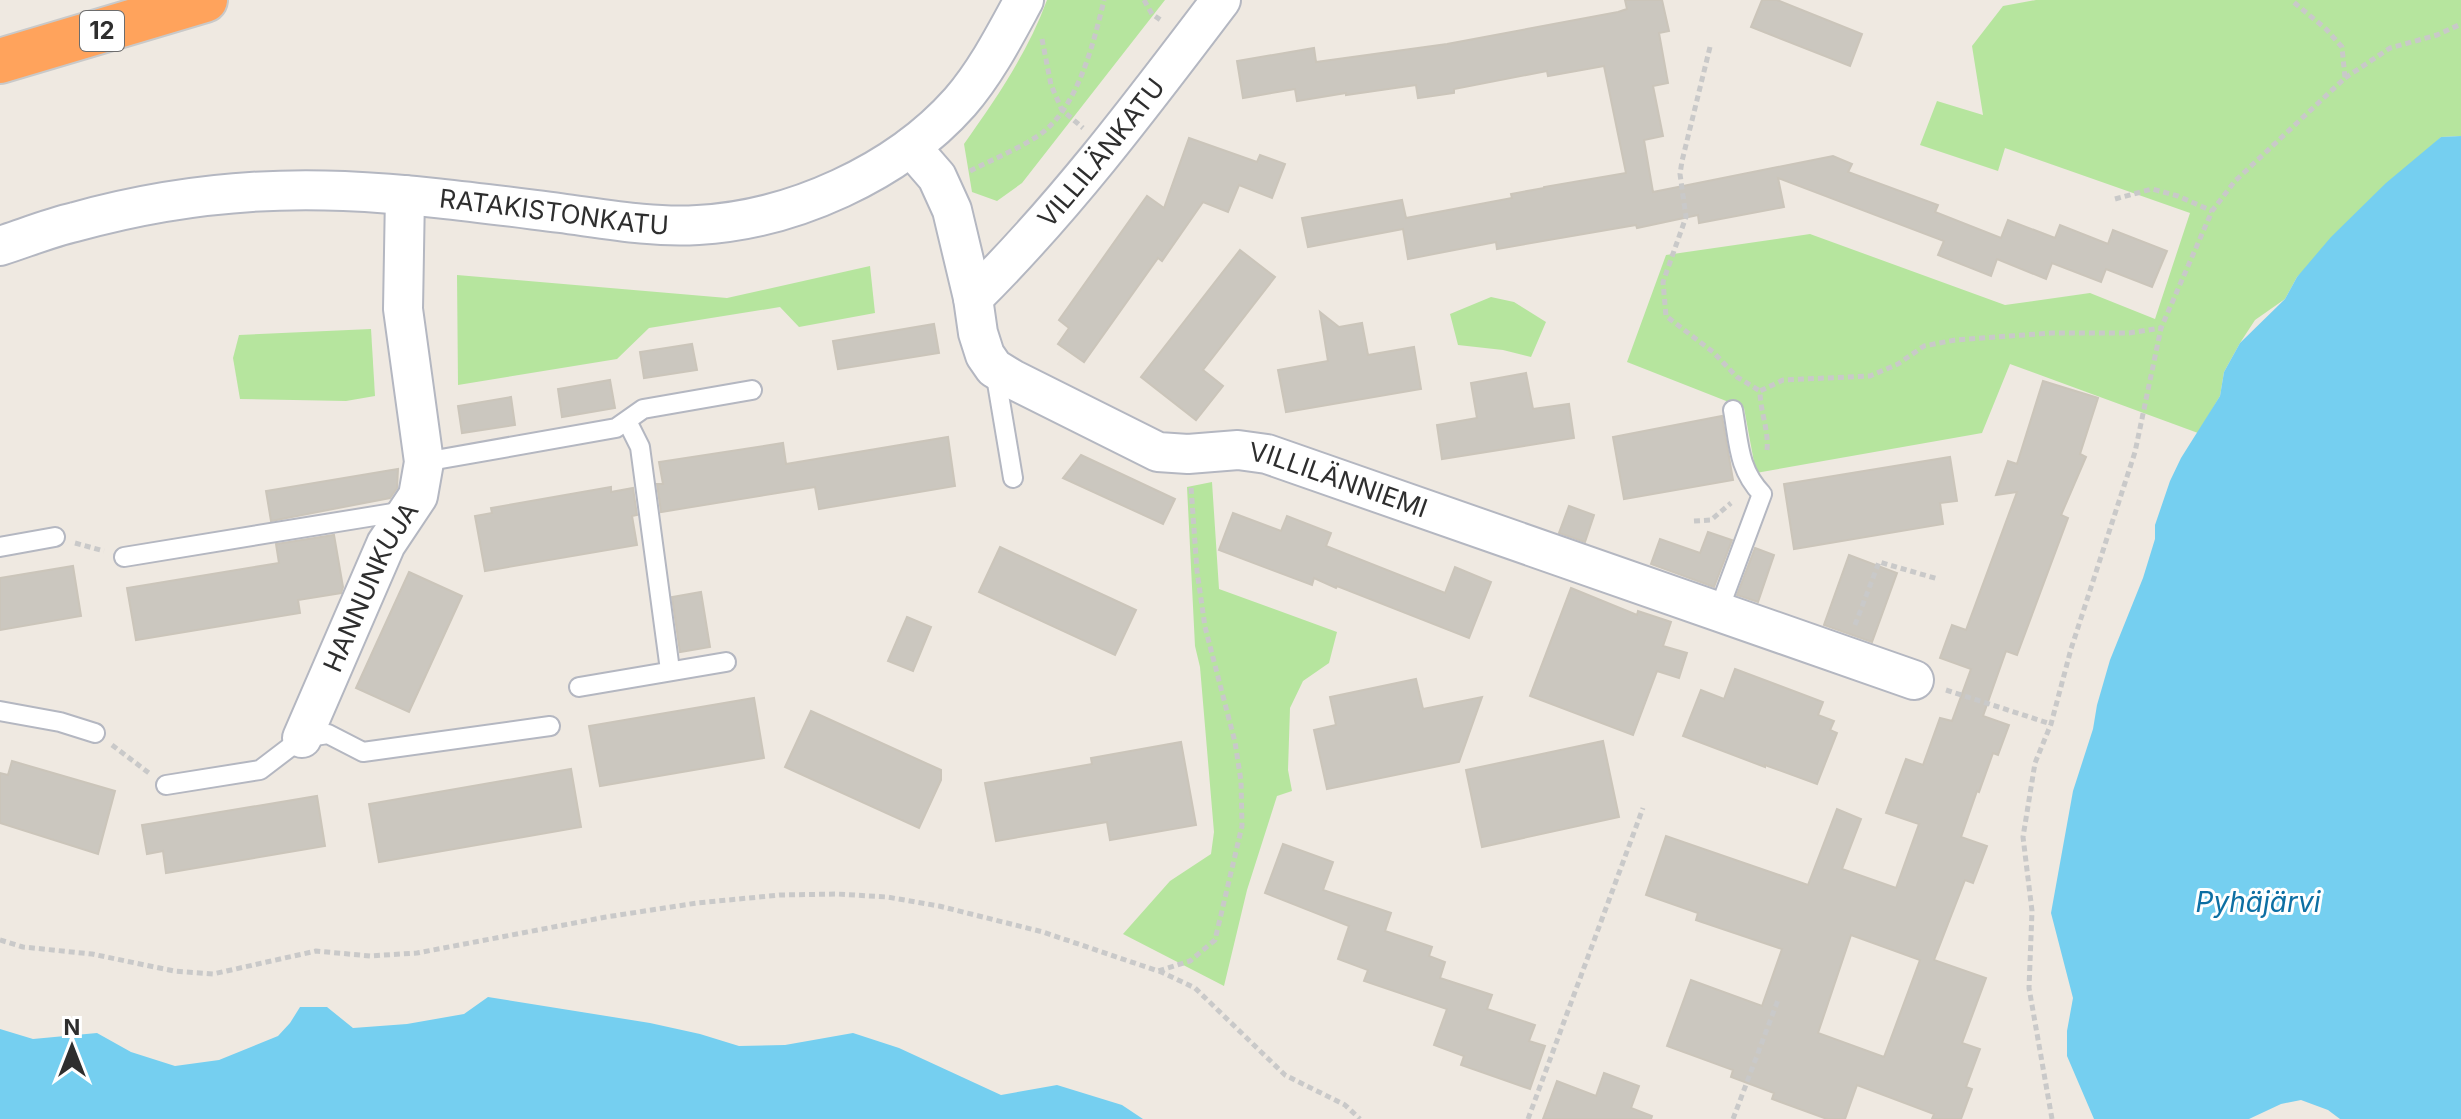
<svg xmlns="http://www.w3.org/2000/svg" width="2461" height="1119" viewBox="0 0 2461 1119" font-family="Inter,sans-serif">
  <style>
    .green { fill: #b6e59e }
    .water { fill: #75cff0 }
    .building { fill: #cbc7bf; stroke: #cbc5ba; stroke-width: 2; fill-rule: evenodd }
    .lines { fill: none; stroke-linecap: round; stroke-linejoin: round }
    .service-casing { stroke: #b4b7c1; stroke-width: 22 }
    .minor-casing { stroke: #b4b7c1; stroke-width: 42 }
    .motorway-casing { stroke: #c9c9c9; stroke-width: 48 }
    .path { stroke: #c9c9c9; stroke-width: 5; stroke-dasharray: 6 4; stroke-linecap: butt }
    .service { stroke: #fff; stroke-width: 18 }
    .minor { stroke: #fff; stroke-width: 38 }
    .motorway { stroke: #ffa35c; stroke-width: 44 }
    .labels { text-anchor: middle; stroke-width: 6; stroke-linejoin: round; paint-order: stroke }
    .shield { fill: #fff; stroke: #6d6d6d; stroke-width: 2 }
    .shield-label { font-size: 24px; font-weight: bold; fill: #2e2e2e }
    .street-label { font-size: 26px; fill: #2e2e2e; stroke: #fff }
    .water-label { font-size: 28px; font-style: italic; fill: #0d6fa3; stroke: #fff }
  </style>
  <rect width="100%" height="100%" fill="#efe9e1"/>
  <g class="green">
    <path d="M1047,0H1165L1022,183L997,201L972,192L964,144C996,99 1028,52 1047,0Z"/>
    <polygon points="2036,0 2461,0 2461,136 2441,137 2297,277 2285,299 2255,320 2240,343 2224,372 2220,396 2198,433 2010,364 1982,433 1756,473 1744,408 1627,362 1666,255 1810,234 2005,305 2090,293 2155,319 2190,213 2005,148 1998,171 1920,145 1937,101 1983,115 1972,46 2003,6"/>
    <polygon points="870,266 875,313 799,327 780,307 649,328 617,359 458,385 457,275 727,298"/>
    <polygon points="1491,297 1514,302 1546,322 1531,357 1503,350 1458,345 1450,314"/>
    <polygon points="371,329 375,396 346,401 240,399 233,358 239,335"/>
    <polygon points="1212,482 1219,589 1337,632 1329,663 1303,681 1290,708 1288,770 1292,791 1277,796 1247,890 1224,986 1123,934 1170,881 1211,854 1214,832 1200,667 1195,646 1187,487"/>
  </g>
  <g class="water">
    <polygon points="2461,136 2461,1119 2340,1119 2328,1110 2301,1100 2281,1104 2249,1119 2094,1119 2067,1056 2067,1031 2073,998 2051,913 2073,791 2093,729 2097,705 2110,660 2143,578 2155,539 2155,525 2170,481 2181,458 2220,396 2224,372 2240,343 2285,299 2297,277 2331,237 2386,183 2441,137"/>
    <polygon points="488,997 650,1023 700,1034 739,1046 785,1045 853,1033 899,1048 1001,1095 1057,1085 1122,1105 1143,1119 0,1119 0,1029 33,1039 97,1033 131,1052 175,1066 219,1060 278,1036 290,1023 300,1007 327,1007 353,1028 407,1024 464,1014"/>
  </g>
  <g class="building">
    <polygon points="1625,0 1662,0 1669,31 1659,33 1668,83 1653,86 1663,136 1644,140 1653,192 1833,156 1852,164 1848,172 1938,205 1935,212 2001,238 2008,220 2055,238 2060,225 2108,244 2113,230 2167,251 2152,287 2106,269 2101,282 2052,263 2046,279 1997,259 1991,276 1938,255 1944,241 1778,178 1784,207 1699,223 1698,215 1637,228 1636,225 1497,249 1496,242 1408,259 1403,229 1308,247 1302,218 1402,200 1406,218 1512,198 1511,194 1544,188 1544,187 1626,173 1604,66 1548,76 1547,71 1454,89 1454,93 1418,98 1416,85 1346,95 1346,93 1297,101 1295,89 1243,98 1237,61 1314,48 1316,62 1447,44 1618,12 1627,9"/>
    <polygon points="1762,0 1777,0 1862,34 1850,66 1751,27"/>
    <polygon points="1189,138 1257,162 1260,155 1285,164 1272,198 1239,185 1228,212 1203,202 1162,261 1158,258 1084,362 1058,344 1069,328 1059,320 1147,196 1164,208"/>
    <polygon points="1240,250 1275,277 1203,370 1223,386 1196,420 1141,377"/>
    <polygon points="1320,312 1339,327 1362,323 1368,355 1414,347 1421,389 1286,412 1278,370 1328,361"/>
    <polygon points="934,324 939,353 838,369 833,341"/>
    <polygon points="692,344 697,370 644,378 640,352"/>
    <polygon points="1526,373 1533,409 1569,404 1574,438 1442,459 1437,425 1477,418 1471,383"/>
    <polygon points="610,380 615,408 562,417 558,389"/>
    <path d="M2043,381L2098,398L2080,454L2086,457L2061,515L2068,518L2017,655L2006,651L1983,716L2009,725L1998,755L1993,753L1979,792L1977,791L1961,837L1987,846L1973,883L1965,880L1934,960L1986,978L1962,1043L1980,1049L1966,1087L1972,1089L1961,1119H1932L1934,1114L1857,1085L1845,1119H1827L1772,1099L1774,1093L1731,1077L1733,1070L1667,1046L1691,980L1762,1006L1782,949L1696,920L1698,913L1646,895L1666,836L1808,885L1837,809L1861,819L1842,869L1896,888L1919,824L1886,813L1906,759L1923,765L1940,718L1952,721L1971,669L1940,658L1952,625L1966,630L2017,492L1996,495L2008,461L2017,464ZM1851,935L1920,960L1884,1057L1818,1033Z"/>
    <polygon points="511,397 515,425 462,433 458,406"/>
    <polygon points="1722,416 1733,480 1624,499 1613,437"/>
    <polygon points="948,437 955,486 819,509 815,487 661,512 657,484 663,484 659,462 783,443 786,464"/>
    <polygon points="1081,455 1175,499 1163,524 1063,478"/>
    <polygon points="1950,457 1957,501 1940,503 1943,524 1794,549 1784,484"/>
    <polygon points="398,469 397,488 390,498 271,521 266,491"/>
    <polygon points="611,487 611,492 633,488 637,515 632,516 637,545 485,571 475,516 492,513 491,508"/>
    <polygon points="1569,506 1594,515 1585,542 1559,533"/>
    <polygon points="1233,513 1281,531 1287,516 1331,533 1326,546 1445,593 1455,567 1491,582 1469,638 1337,586 1336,588 1314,578 1312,585 1219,550"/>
    <polygon points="1708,532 1732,540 1714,587 1651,564 1660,539 1700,553"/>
    <polygon points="334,535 343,587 341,593 298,600 300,613 136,640 127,588 279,563 276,544"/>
    <polygon points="1000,547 1136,610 1115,655 979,592"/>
    <polygon points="1755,548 1774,555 1758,602 1737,595"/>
    <polygon points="1849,555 1897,573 1872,642 1824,625"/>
    <polygon points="73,566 81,616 0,630 0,578"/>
    <polygon points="409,572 462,596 409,712 356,688"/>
    <polygon points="1571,588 1637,615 1638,611 1671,622 1663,646 1687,653 1679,678 1657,671 1633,735 1530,696"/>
    <polygon points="701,592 710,647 680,652 672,597"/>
    <polygon points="907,617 931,627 913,671 888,661"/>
    <polygon points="1735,669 1823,702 1818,715 1834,721 1830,730 1837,733 1817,784 1765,765 1765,767 1683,736 1701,690 1724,699"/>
    <polygon points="1416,679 1423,709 1482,697 1459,762 1327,789 1314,730 1336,725 1330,697"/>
    <polygon points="754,698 764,758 600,786 589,726"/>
    <polygon points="811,711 941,770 941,780 919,828 785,767"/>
    <polygon points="1603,741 1619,817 1482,847 1466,770"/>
    <polygon points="1181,742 1196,825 1110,840 1107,822 996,841 985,783 1092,764 1091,758"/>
    <polygon points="12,761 115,791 98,854 0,823 0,773 8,775"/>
    <polygon points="571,769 581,827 379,862 369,804"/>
    <polygon points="317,796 325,846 166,873 163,851 147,854 142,825"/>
    <polygon points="1283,844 1333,862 1323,890 1391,913 1385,931 1432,947 1429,956 1445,962 1440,978 1492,995 1487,1009 1535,1025 1529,1041 1545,1046 1530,1089 1461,1065 1464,1056 1434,1045 1447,1009 1364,981 1368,970 1338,959 1349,926 1265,893"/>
    <polygon points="1604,1073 1639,1086 1631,1108 1652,1116 1651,1119 1543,1119 1557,1081 1596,1096"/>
  </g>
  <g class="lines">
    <defs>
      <g id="service">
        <polyline points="995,371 1013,478"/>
        <polyline points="627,421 640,447 670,670"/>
        <polyline points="424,462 616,428 643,409 752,390"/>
        <polyline points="0,547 55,537"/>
        <polyline points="124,557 405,511"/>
        <path d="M1718,612L1762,494C1738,469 1739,443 1733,410"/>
        <polyline points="579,687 726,662"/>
        <polyline points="0,711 60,722 95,733"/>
        <polyline points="166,785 260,770 302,738 328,734 363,752 550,726"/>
      </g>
      <g id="minor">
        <path id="s1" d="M911,147L937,177L952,210L973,298L978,333L985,355L994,368L1012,379L1158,452L1188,454L1238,450L1267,454L1914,680"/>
        <path id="s2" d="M0,246C25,238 49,228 75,222C161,198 254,187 344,191C416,194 488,204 560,213C605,219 653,228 698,225C792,220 897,173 960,102C986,72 1005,35 1024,0"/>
        <path id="s3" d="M973,298C1065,207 1143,103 1221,0"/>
        <path id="s4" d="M302,738L386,544L418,496L424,462L403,309L405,195"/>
      </g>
      <polyline id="motorway" points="0,61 205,0"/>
    </defs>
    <use href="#service" class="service-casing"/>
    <use href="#minor" class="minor-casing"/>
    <use href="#motorway" class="motorway-casing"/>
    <g class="path">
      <polyline points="1144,0 1152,14 1162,21"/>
      <polyline points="1042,39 1051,85 1062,110 1083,128"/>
      <polyline points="1710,47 1682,161 1680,174 1686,217 1663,282 1666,316 1713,352 1737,377 1760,391"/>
      <polyline points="2345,78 2390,48 2437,35 2461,24"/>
      <path d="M970,171C991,160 1023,147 1042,133C1078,106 1094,42 1104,0"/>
      <polyline points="2115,199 2152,189 2178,196 2212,211"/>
      <path d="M1767,450C1769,430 1760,411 1760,391L1783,380L1870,376L1898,364L1924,346L1955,340L2051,333H2129L2161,328"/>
      <polyline points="1694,521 1711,520 1731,503"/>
      <polyline points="75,543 104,551"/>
      <polyline points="1855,625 1879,562 1938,579"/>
      <polyline points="1946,690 2051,724"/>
      <polyline points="112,745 149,773"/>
      <polyline points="0,940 23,947 92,954 174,971 213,974 316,951 370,956 417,953 606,917 697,903 780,895 837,894 887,897 939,906 1043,932 1158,971 1190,961 1215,940 1242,826 1241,781 1235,742 1205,627 1197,571 1191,487"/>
      <polyline points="1159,971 1195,988 1285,1075 1345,1105 1360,1119"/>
      <polyline points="1528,1119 1643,808"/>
      <polyline points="1733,1119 1778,1000"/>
      <polyline points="2052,1119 2029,988 2032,911 2023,837 2035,763 2051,724 2071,649 2135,452 2161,328 2212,211 2235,181 2345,78 2342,47 2326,29 2291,0"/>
    </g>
    <use href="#service" class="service"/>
    <use href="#minor" class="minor"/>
    <use href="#motorway" class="motorway"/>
  </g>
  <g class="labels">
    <rect class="shield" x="80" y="11" width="44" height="40" rx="6"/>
    <g class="shield-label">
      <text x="102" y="39">12</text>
    </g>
    <g class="street-label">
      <text dy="9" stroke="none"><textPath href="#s3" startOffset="194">VILLILÄNKATU</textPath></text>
      <text dy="9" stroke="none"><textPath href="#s2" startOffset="562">RATAKISTONKATU</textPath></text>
      <text dy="9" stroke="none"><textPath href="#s1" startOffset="610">VILLILÄNNIEMI</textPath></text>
      <text dy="9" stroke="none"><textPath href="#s4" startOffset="166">HANNUNKUJA</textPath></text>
    </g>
    <g class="water-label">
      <text x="2258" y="912">Pyhäjärvi</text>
    </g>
  </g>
  <g transform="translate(72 1047)" stroke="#ffffff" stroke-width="6" paint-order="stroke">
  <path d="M0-6L14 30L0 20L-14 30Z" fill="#2e2e2e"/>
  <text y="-12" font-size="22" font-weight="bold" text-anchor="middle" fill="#2e2e2e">N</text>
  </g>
</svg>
